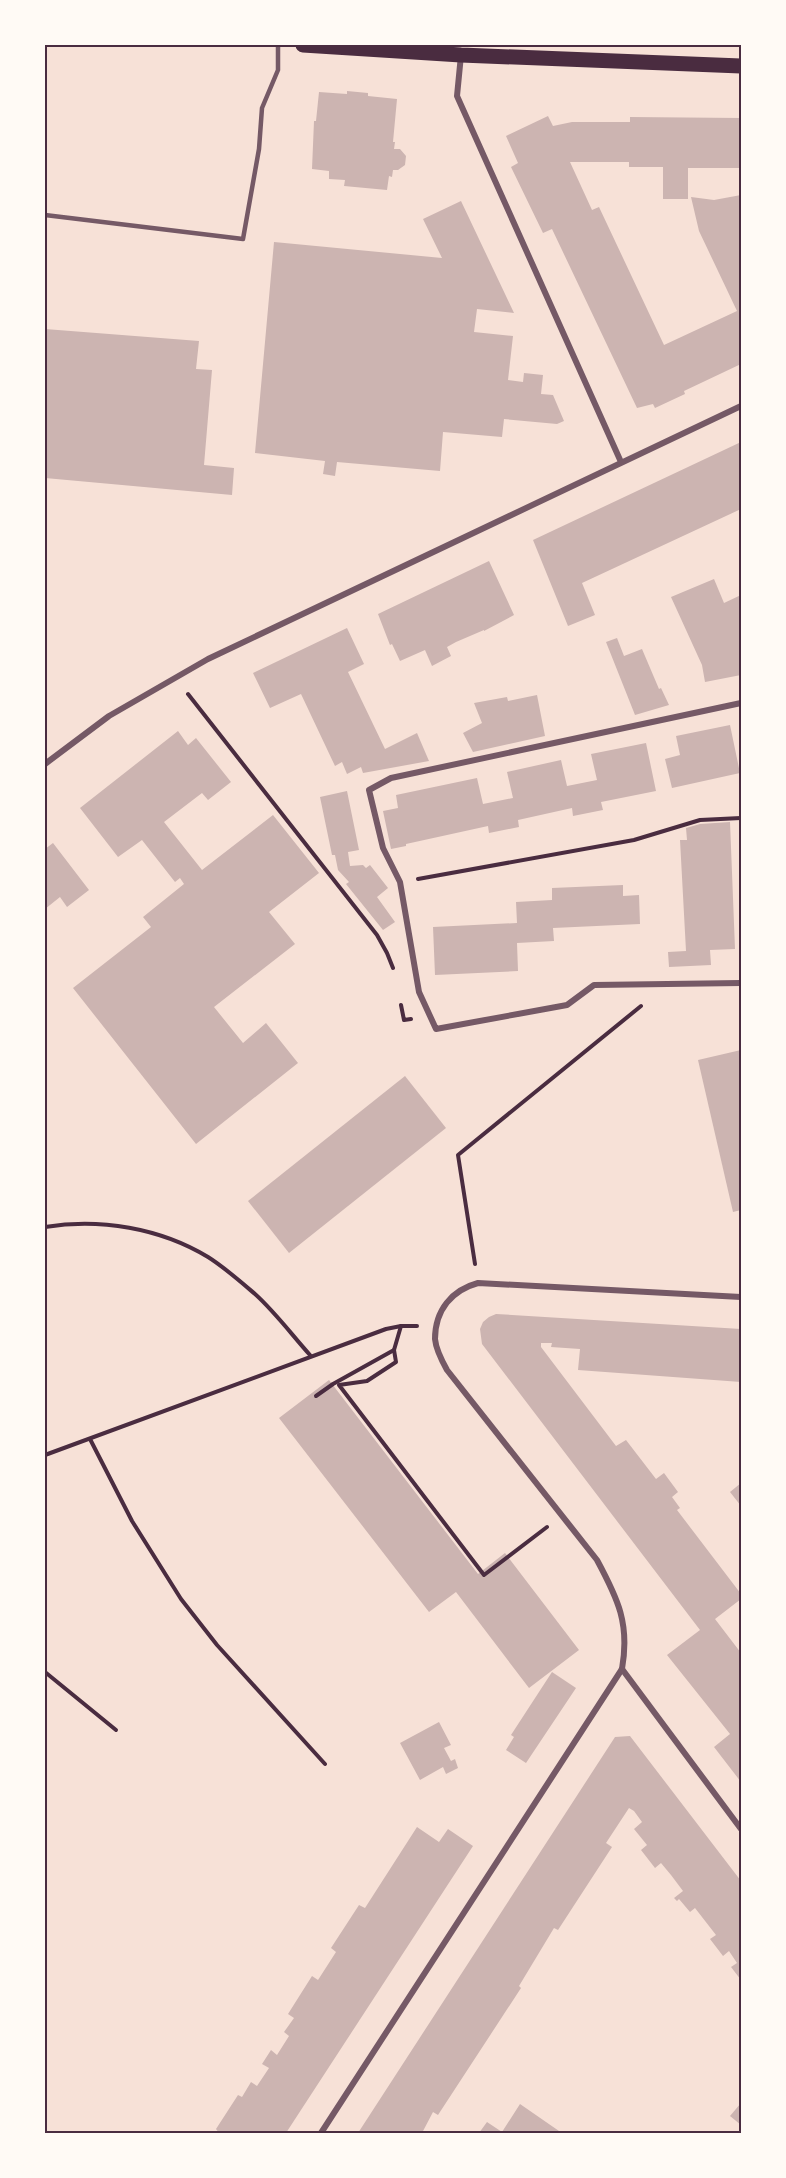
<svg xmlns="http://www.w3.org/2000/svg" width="786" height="2178" viewBox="0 0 786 2178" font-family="'Varela Round',sans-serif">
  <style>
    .building { fill: #ccb4b1 }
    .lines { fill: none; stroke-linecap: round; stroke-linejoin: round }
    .path { stroke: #4a2c40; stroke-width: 4 }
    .service { stroke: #755966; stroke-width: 4.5 }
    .minor { stroke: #755966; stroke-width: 6 }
    .primary { stroke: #4a2c40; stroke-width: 15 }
    .neatline { fill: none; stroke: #4a2c40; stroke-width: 2 }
  </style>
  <rect width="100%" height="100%" fill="#f7e1d7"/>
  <g class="building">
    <polygon points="347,91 368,93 368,96 397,99 393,142 395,142 394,149 400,149 406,156 405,165 398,170 393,170 392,177 389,176 387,190 344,186 345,180 329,179 329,171 312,169 314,121 316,121 319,92 347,94"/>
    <polygon points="548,116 553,126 572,122 630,122 630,117 741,118 741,168 688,168 688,199 663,199 663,167 629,167 629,162 570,162 592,210 599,207 664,345 737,311 699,231 691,197 714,200 741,195 741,364 684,391 685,394 655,408 653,404 637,408 552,229 543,233 511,167 518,163 506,136"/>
    <polygon points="461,201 514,313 477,309 474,332 513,336 508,380 523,382 524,373 543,375 541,394 553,395 564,421 557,424 504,419 502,437 443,432 440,471 337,462 335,476 323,474 325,461 255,453 274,242 442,258 423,219"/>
    <polygon points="45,329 199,341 196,369 212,370 204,465 234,468 232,495 45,478"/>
    <polygon points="741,442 741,509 582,583 595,615 568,626 533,540"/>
    <polygon points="489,561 514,615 484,631 484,630 456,642 447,647 451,656 432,666 425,650 400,661 392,644 390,645 378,614"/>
    <polygon points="714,579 724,603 741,595 741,675 705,682 702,665 671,597"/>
    <polygon points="347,628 364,664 348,672 385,749 417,733 429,761 363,773 361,767 347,774 342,762 335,766 301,694 270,708 253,673"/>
    <polygon points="617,638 624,656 642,649 659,689 661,688 669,705 635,715 606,642"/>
    <polygon points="537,695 545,736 473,752 463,733 482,723 474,703 507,697 508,701"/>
    <polygon points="730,725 740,773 672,788 665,759 680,755 676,736"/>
    <polygon points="178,731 188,745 196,738 231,782 208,800 202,793 164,822 202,870 273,815 319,873 269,912 295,944 214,1007 243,1043 266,1023 298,1063 196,1144 73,988 151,927 143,917 184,884 180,878 175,882 142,840 118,857 80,808"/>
    <polygon points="646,743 656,791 601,802 603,810 573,816 572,808 518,820 519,827 489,833 488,826 406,844 406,846 391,849 383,811 398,808 396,795 477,778 483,804 513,798 507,772 561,760 567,786 597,780 591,754"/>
    <polygon points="347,791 359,850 348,852 350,866 363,865 366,868 370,865 388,888 377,897 395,922 383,930 346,884 349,882 338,870 335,855 332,855 320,797"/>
    <polygon points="730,822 735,949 710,950 711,965 669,967 668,952 686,951 680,840 687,840 686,828 700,824"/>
    <polygon points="53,843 89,890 67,907 60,897 45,909 45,849"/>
    <polygon points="623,885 623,896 639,895 640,924 553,928 554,941 517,943 518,971 435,975 433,927 517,923 516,902 552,900 552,888"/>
    <polygon points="741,1050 741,1210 733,1212 698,1060"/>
    <polygon points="405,1076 446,1128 289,1253 248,1201"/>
    <polygon points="496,1314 741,1329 741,1382 578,1370 580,1349 551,1347 552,1343 541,1343 541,1347 616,1446 626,1440 656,1479 664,1473 678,1492 672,1497 680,1508 677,1510 741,1594 741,1599 715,1619 741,1653 741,1782 714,1747 730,1734 667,1655 700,1630 482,1344 480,1329 483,1322 489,1317"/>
    <polygon points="329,1380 478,1574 505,1553 579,1650 529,1688 456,1592 429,1612 279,1418"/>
    <polygon points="741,1483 741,1506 730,1492"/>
    <polygon points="552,1672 576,1688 526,1763 506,1750 514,1737 511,1735"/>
    <polygon points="439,1722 451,1745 444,1748 451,1761 455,1759 458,1768 446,1774 443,1767 420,1780 400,1743"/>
    <polygon points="630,1736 741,1881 741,1980 731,1967 737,1963 729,1951 723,1956 710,1939 716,1935 695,1908 690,1912 679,1899 677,1901 674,1898 683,1891 671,1875 661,1863 655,1868 641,1850 647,1845 634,1829 642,1822 634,1811 629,1808 606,1843 612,1847 558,1930 554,1928 519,1986 521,1988 438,2115 433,2112 422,2133 358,2133 615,1737"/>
    <polygon points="417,1827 439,1842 448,1829 473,1846 286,2133 219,2133 216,2129 238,2095 242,2097 251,2082 257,2086 269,2068 262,2064 271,2050 277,2055 289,2036 284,2032 294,2018 288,2014 312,1976 318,1980 336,1952 331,1948 359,1905 365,1908"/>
    <polygon points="741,2103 741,2125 730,2116"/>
    <polygon points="520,2104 559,2131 558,2133 479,2133 487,2122 502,2132"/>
  </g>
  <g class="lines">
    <g class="path">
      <polyline points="188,694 377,935 387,953 393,968"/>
      <polyline points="418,879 634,840 700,820 741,818"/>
      <polyline points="401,1005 404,1020 411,1019"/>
      <path d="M45,1227C100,1218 160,1228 208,1257C224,1267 241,1282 255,1294C275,1312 292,1335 310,1355"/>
      <polyline points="475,1264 458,1155 641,1006"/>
      <polyline points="401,1326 394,1350 396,1362 367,1381 339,1385 484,1575 547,1527"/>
      <polyline points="316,1396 333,1384 394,1350"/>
      <polyline points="90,1439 132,1521 181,1599 217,1645 325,1764"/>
      <polyline points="45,1455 386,1329 401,1326 417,1326"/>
      <polyline points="45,1672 116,1730"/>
    </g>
    <polyline class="service" points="45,215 243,239 259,149 262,108 278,70 278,45"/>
    <g class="minor">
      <polyline points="461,55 457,96 621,462"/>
      <polyline points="741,703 391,778 369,790 383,848 400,882 419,992 436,1029 567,1005 594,985 741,983"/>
      <polyline points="45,764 109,716 208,659 741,406"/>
      <polyline points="622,1669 741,1829"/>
      <path d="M321,2133L622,1669C630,1624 618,1599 597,1560L447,1370C442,1361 436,1350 435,1339C435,1310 452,1290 478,1283L741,1297"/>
    </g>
    <polyline class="primary" points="303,45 461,55 741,66"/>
  </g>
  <rect width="786" height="2178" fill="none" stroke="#fffaf5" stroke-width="93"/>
  <rect x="46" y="46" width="694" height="2086" class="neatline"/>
</svg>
